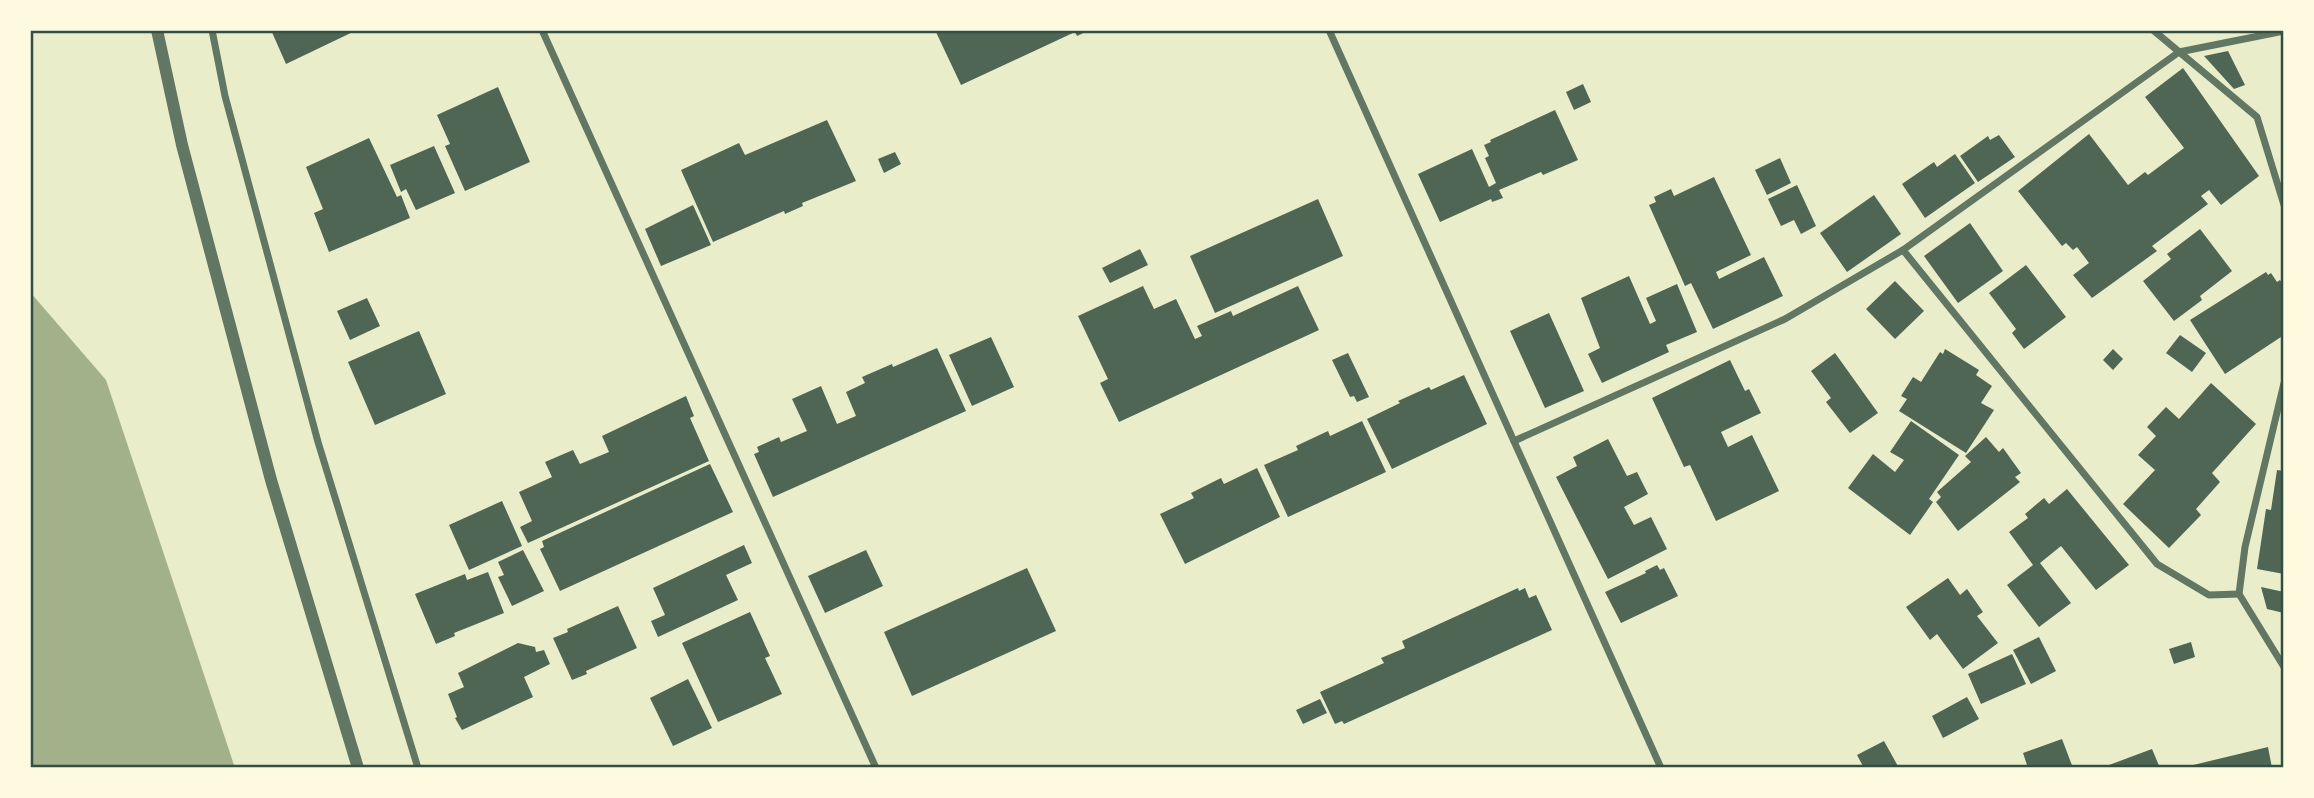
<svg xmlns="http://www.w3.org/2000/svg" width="2314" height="798" viewBox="0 0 2314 798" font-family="'Nunito Sans',sans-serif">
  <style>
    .water { fill: #a3b18a }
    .building { fill: #4f6655 }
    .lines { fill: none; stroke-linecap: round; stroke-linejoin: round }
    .minor { stroke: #617663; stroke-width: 7 }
    .tertiary { stroke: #617663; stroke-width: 12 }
    .neatline { fill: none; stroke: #344e41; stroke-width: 2.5 }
  </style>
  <rect width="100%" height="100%" fill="#e9edc9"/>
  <polygon class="water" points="30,292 106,380 235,768 30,768"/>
  <g class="building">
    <polygon points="271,30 357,30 286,64"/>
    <polygon points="935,30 1090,30 1077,36 1075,32 961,85"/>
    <polygon points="2228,51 2245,85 2234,89 2204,56"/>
    <polygon points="2183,68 2259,176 2221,205 2209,190 2201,196 2208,204 2152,246 2157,251 2092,298 2073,275 2089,263 2077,247 2073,250 2066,243 2062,246 2018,191 2089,134 2128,185 2145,172 2148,175 2184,148 2145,97"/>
    <polygon points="1583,84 1591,102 1574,110 1566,92"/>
    <polygon points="498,87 530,162 465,191 445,146 450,144 437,115"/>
    <polygon points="1555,110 1578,160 1543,175 1541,172 1499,190 1503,198 1492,202 1491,199 1440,222 1418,174 1472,149 1489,187 1496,183 1485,158 1489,156 1484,145 1491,142 1490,140"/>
    <polygon points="827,120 856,181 802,203 803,206 785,214 784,211 713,242 681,170 739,143 745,155"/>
    <polygon points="1999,135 2015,157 1978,182 1960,156 1988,136 1990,140"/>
    <polygon points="369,138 397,197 401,195 410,218 329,252 314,213 323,209 306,167"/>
    <polygon points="434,146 455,193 416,210 406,189 401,192 390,165"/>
    <polygon points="895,152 901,164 884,173 878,159"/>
    <polygon points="1955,154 1975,183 1925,218 1902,184 1934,162 1937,167"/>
    <polygon points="1780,158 1791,183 1767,195 1755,170"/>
    <polygon points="1714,177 1751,255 1716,272 1719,279 1764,257 1783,296 1713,329 1691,283 1685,286 1649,205 1656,202 1654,197 1671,189 1674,196"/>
    <polygon points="1797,185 1816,226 1801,234 1794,220 1781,226 1768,199"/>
    <polygon points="1874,195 1901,234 1847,272 1820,233"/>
    <polygon points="1318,199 1343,256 1215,313 1190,256"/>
    <polygon points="693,205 711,245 661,266 645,229"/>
    <polygon points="1970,223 2003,271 1958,303 1924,256"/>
    <polygon points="2200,229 2232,271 2200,296 2202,300 2174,321 2143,281 2171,259 2167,254"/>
    <polygon points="1140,249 1148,265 1110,283 1102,268"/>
    <polygon points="2026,265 2066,317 2024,349 2012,333 2016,329 1989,293"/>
    <polygon points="2266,272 2268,275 2271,273 2277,282 2280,280 2284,286 2284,335 2225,374 2190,320"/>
    <polygon points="1629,276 1650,324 1656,321 1646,298 1677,284 1697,332 1666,345 1669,352 1602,383 1588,354 1600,348 1581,298"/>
    <polygon points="1895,281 1924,311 1895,339 1866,309"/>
    <polygon points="1143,286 1154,309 1176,299 1195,339 1202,336 1197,326 1231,311 1233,316 1298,286 1319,330 1119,422 1100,383 1108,379 1078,316"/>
    <polygon points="367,298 380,326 350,340 337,311"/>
    <polygon points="1549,313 1584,391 1545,408 1510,331"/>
    <polygon points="419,331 446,394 375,425 348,362"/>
    <polygon points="2180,335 2206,353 2192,372 2166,353"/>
    <polygon points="991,337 1014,387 972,406 949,355"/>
    <polygon points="937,348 966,411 773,497 754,454 759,452 757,447 779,437 781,442 807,431 792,399 821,386 837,424 856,416 846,392 865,383 862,377 892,364 893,367"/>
    <polygon points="1945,349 1979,370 1976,375 1992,386 1981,403 1994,410 1966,453 1899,411 1907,399 1901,396 1913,377 1921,382 1940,352 1943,354"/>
    <polygon points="2113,349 2123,359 2113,370 2103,360"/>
    <polygon points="1348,353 1369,397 1357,402 1354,396 1350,397 1332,360"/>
    <polygon points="1835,353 1878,413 1850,433 1826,402 1831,398 1811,371"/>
    <polygon points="1730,360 1745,391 1749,389 1761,413 1721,432 1728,447 1752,435 1779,491 1716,521 1690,465 1684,467 1652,398"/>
    <polygon points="1464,375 1487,424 1392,469 1367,419 1400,403 1398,401 1429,387 1431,390"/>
    <polygon points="2211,383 2256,424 2212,473 2220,482 2196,509 2201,515 2169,548 2123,504 2155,470 2138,455 2156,436 2147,427 2166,407 2179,419"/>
    <polygon points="686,396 694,416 690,418 709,461 528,543 520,527 532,521 519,492 552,477 545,462 573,450 580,464 609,452 602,436"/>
    <polygon points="1362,421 1386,472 1288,517 1264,465 1298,450 1296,446 1328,431 1330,436"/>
    <polygon points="1911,421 1959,455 1929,499 1933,502 1910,535 1848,488 1873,454 1895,472 1904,460 1890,452"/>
    <polygon points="1986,437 1999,452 2003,448 2021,473 2015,477 2020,482 1958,531 1936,502 1941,497 1937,492 1971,462 1965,456"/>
    <polygon points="1608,439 1627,476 1637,472 1648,494 1624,507 1634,525 1651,517 1667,549 1608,579 1556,477 1577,466 1573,457"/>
    <polygon points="710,464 733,512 560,591 540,549 544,547 542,541"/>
    <polygon points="1257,468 1280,517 1185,564 1160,514 1194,498 1191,493 1221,478 1224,484"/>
    <polygon points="2277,470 2284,471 2284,574 2257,569 2266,509 2271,510"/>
    <polygon points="2067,489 2129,565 2096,590 2061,546 2040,563 2071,603 2039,627 2007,585 2033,565 2009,532 2028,518 2025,514 2044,498 2049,504"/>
    <polygon points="502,501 522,546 469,570 449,525"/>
    <polygon points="744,545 752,563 726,575 738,600 658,637 651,621 665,615 653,588"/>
    <polygon points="523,550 544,591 512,606 498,577 504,575 498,562"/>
    <polygon points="866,550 883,586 825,613 808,576"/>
    <polygon points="1657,565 1660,570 1664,568 1678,596 1621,623 1605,592 1646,573 1645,571"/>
    <polygon points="1027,568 1056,631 912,696 884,632"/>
    <polygon points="488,572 504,613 454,633 455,636 436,644 415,594 465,574 467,580"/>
    <polygon points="1948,578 1960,595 1967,589 1983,612 1977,616 1998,643 1963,669 1937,634 1930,640 1906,607"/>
    <polygon points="2261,587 2284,592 2284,613 2267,609"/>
    <polygon points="1518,588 1519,591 1525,588 1529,598 1536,595 1552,630 1344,724 1342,721 1335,724 1320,692 1384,663 1381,658 1405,648 1402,641"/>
    <polygon points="618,606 637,648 586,671 587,674 572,680 553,638 568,632 567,629"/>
    <polygon points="750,612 770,656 765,658 782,694 718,722 682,643"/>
    <polygon points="2039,637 2056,671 2031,684 2013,650"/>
    <polygon points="2191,642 2195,657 2174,664 2169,649"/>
    <polygon points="518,643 535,647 536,652 544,650 550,664 524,677 533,697 462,730 455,718 457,717 448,694 464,687 458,673"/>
    <polygon points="2012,654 2026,684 1981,704 1968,674"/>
    <polygon points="688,679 712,728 673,746 650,698"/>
    <polygon points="1967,697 1979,719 1943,738 1932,716"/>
    <polygon points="1320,699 1327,713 1303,724 1296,710"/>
    <polygon points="2062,739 2073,768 2028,768 2023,753"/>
    <polygon points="1884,741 1899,768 1864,768 1857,755"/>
    <polygon points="2268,747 2272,768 2189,768 2189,766"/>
    <polygon points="2152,749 2160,768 2101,768"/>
  </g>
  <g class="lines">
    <g class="minor">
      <polyline points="212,30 225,96 318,442 418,768"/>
      <polyline points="542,30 876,768"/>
      <polyline points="1329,30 1661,768"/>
      <polyline points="2153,30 2257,117 2284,205"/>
      <polyline points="1903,250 2157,564 2209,595 2239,594"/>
      <polyline points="2284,383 2245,547 2239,594 2284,667"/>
      <polyline points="1514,441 1785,319 1903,250 2179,52 2284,31"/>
    </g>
    <polyline class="tertiary" points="157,30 182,145 271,480 358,768"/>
  </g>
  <rect width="2314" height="798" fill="none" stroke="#fefae0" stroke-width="63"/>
  <rect x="32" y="32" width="2250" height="734" class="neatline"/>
</svg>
